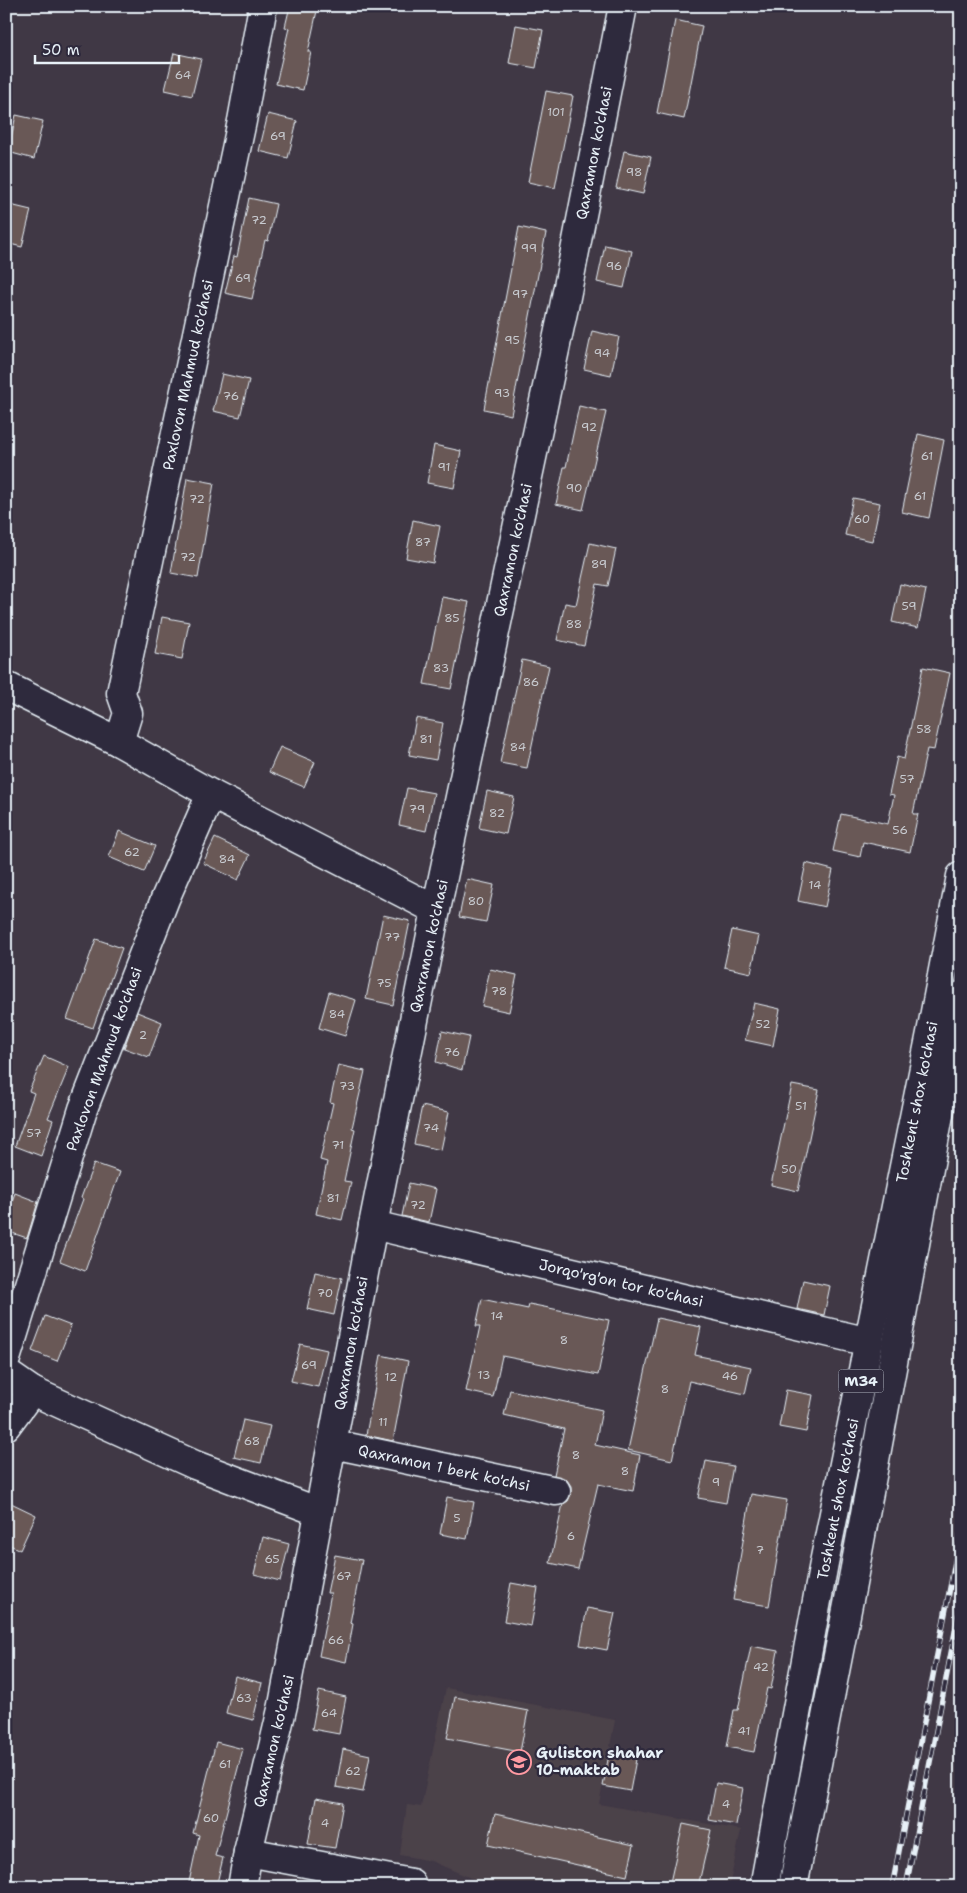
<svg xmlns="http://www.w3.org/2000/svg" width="967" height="1893" viewBox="0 0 967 1893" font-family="'Shantell Sans',sans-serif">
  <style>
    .built { fill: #4c424a }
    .building { fill: #695957; stroke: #e8f1f8 }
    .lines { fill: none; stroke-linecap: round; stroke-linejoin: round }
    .minor-casing { stroke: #e8f1f8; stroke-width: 31 }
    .highway-casing { stroke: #e8f1f8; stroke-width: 31 }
    .minor { stroke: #2f2a3d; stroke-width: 28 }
    .highway { stroke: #2f2a3d; stroke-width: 28 }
    .rail-casing { stroke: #e8f1f8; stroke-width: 5.5 }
    .rail { stroke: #2f2a3d; stroke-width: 4; stroke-dasharray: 11; stroke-linecap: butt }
    .labels { text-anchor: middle; stroke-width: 4.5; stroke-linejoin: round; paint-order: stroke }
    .number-label { font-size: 12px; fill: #c8cbd0 }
    .shield { fill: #2f2a3d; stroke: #b0b5c0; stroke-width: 1 }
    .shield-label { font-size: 14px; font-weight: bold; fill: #e8f1f8 }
    .street-label { font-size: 15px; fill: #e8f1f8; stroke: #2f2a3d }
    .poi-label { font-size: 15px; font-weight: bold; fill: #e8f1f8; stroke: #2f2a3d; text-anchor: start }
  </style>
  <rect width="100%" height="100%" fill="#403845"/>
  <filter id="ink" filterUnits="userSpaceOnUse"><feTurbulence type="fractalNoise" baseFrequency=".02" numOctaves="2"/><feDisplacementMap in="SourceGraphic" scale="10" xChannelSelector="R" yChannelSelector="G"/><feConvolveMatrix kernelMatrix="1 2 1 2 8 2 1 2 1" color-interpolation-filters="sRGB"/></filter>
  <g filter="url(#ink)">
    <polygon class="built" points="446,1688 615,1720 599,1804 741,1830 729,1887 492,1887 431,1861 400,1855 407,1805 421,1807"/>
    <g class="building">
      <polygon points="290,6 318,6 308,52 311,52 303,90 276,84 289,28 285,27"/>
      <polygon points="675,20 702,26 684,119 657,113"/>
      <polygon points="516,25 543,30 536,68 509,63"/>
      <polygon points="174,53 201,59 192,96 165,90"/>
      <polygon points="546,91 573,96 555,188 528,182"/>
      <polygon points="268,114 297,121 288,158 259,151"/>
      <polygon points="16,115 43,121 34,159 8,152"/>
      <polygon points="624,151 651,157 643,194 616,188"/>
      <polygon points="249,198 276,204 268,241 265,240 252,299 225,293 234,256 237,257"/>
      <polygon points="6,204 31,210 22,247 6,243"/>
      <polygon points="519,227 546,233 511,415 484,409"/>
      <polygon points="605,245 632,251 624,288 597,282"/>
      <polygon points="592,331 619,337 611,375 584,369"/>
      <polygon points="222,374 249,380 240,417 213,411"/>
      <polygon points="579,406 606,412 583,510 556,504 564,467 566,467"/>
      <polygon points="918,434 944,440 929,518 902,512"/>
      <polygon points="434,445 461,451 454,488 427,483"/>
      <polygon points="187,478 214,483 198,578 171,573"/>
      <polygon points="853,498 880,503 872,541 845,535"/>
      <polygon points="413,520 440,526 433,563 406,558"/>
      <polygon points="590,543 616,549 608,586 597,584 584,646 557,640 565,603 576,605"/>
      <polygon points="900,584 926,590 918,628 892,622"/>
      <polygon points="442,597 469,602 451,689 424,684"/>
      <polygon points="162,617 189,622 182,659 155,654"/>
      <polygon points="522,660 549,666 527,768 500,763"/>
      <polygon points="923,667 950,673 934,750 927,749 913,814 918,814 910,852 863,842 860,857 833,851 841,814 888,824 894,795 889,794 897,757 904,759"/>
      <polygon points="416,718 443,723 436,760 409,755"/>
      <polygon points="280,747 315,762 304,787 269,772"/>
      <polygon points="407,788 434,793 426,831 399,825"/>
      <polygon points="487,791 514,797 506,834 479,828"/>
      <polygon points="119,831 155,846 144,872 109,857"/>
      <polygon points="215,838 250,855 238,880 203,863"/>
      <polygon points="806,863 833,870 825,907 798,901"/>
      <polygon points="467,879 494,885 486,922 459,917"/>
      <polygon points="383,915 410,921 393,1005 366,999"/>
      <polygon points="732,930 759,936 751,973 724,967"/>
      <polygon points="96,939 122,948 93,1028 67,1019"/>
      <polygon points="490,969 517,975 509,1012 482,1006"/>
      <polygon points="329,992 356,1000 345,1036 319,1028"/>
      <polygon points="754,1003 780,1009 773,1046 745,1040"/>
      <polygon points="137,1012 162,1022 149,1057 124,1048"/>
      <polygon points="442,1031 469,1037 462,1070 436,1062"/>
      <polygon points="44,1056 69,1067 48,1118 53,1120 41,1156 15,1146 34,1093 29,1091"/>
      <polygon points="338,1065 365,1071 352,1128 355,1129 344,1181 351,1182 342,1220 316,1214 327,1162 320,1160 333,1103 330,1102"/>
      <polygon points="792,1085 819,1090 798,1191 771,1185"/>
      <polygon points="422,1106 449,1112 441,1150 414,1144"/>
      <polygon points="94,1163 120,1172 85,1271 60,1261 83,1199 81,1198"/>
      <polygon points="409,1183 436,1189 429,1222 402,1216"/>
      <polygon points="15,1193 38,1202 27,1238 6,1231 6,1217"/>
      <polygon points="315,1272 342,1278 334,1315 307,1309"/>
      <polygon points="803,1280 830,1286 824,1315 797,1309"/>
      <polygon points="482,1299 528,1309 529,1304 609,1320 598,1375 502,1356 493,1397 466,1391 480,1326 476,1326"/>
      <polygon points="45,1316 71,1326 57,1361 32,1351"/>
      <polygon points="657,1318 701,1327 695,1355 751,1367 745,1394 689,1381 672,1460 628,1450"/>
      <polygon points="300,1344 327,1350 318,1387 291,1381"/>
      <polygon points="381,1355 408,1361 393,1441 366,1435"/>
      <polygon points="510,1390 602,1410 595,1445 640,1455 633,1491 598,1484 578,1569 550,1563 563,1504 568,1501 571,1494 571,1486 567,1480 554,1475 564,1429 504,1415"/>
      <polygon points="786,1390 813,1395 806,1432 779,1427"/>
      <polygon points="243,1420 270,1426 261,1463 234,1457"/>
      <polygon points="706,1461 733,1466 726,1503 698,1498"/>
      <polygon points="751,1494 787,1500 769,1606 733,1600"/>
      <polygon points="447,1497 474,1502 467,1539 440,1534"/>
      <polygon points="11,1503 36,1515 20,1550 6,1543 6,1514"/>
      <polygon points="263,1537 289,1544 280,1581 254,1574"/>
      <polygon points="335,1555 362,1560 350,1623 353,1624 346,1662 319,1656 331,1593 327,1593"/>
      <polygon points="511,1583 538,1588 531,1626 504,1621"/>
      <polygon points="587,1608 615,1613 607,1650 580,1645"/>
      <polygon points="751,1646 778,1651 771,1689 767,1688 754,1752 727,1747 734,1710 738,1710"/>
      <polygon points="235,1676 262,1683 253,1720 226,1713"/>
      <polygon points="319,1691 346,1697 339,1734 312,1729"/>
      <polygon points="455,1697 528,1711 520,1752 447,1738"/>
      <polygon points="216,1742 243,1749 215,1856 223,1858 216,1887 188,1887 199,1835 193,1833"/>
      <polygon points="343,1749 370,1755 363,1792 336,1787"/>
      <polygon points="610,1749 637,1754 630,1791 603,1786"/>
      <polygon points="716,1783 743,1788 736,1825 709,1820"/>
      <polygon points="316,1798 343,1803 335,1848 308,1844"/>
      <polygon points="495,1814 634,1845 627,1876 488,1845"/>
      <polygon points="683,1824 711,1830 698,1887 669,1887"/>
    </g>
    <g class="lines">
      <defs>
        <g id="minor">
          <polyline points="6,686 119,742 211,794 436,910"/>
          <polyline points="119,742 128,713 121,693 242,121 263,6"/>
          <polyline points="373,1225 869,1342"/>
          <polyline points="6,1359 83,1109 165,899 211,794"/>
          <polyline points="6,1373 32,1391 6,1426"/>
          <polyline points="32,1391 195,1465 319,1512"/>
          <polyline points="333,1444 556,1491"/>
          <polyline points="248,1852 411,1883"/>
          <polyline points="242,1887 248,1852 283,1705 373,1225 436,910 564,307 623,6"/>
        </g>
        <g id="highway">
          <polyline points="764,1887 824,1563 931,1033 961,876"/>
          <polyline points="793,1887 852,1584 961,996"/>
        </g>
      </defs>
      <use href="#minor" class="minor-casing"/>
      <use href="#highway" class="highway-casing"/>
      <use href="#minor" class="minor"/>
      <use href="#highway" class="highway"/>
      <defs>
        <g id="rail">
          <polyline points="892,1887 961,1531"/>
          <polyline points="906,1887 961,1601"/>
        </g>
      </defs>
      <use href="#rail" class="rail-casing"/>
      <use href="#rail" class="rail"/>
    </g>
  </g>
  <defs>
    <symbol id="school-ring" viewBox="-11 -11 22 22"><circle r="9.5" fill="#2f2a3d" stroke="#ff9aa2" stroke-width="1.5"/><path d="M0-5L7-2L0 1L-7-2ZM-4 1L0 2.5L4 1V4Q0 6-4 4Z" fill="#ff9aa2"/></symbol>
  </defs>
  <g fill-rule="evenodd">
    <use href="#school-ring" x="505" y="1748" width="28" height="28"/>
  </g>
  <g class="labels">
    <g class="number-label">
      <text x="183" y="79">64</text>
      <text x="556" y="116">101</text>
      <text x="278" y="140">69</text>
      <text x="634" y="176">98</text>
      <text x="259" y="224">72</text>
      <text x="529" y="252">99</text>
      <text x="614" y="270">96</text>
      <text x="243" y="282">69</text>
      <text x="520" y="298">97</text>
      <text x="512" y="344">95</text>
      <text x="602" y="357">94</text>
      <text x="502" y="397">93</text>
      <text x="231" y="400">76</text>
      <text x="589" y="431">92</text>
      <text x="927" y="460">61</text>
      <text x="444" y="471">91</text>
      <text x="574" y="492">90</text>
      <text x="920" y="500">61</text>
      <text x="197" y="503">72</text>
      <text x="862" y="523">60</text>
      <text x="423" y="546">87</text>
      <text x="188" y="561">72</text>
      <text x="599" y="568">89</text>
      <text x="909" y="610">59</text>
      <text x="452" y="622">85</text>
      <text x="574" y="628">88</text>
      <text x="441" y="672">83</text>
      <text x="531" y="686">86</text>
      <text x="924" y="733">58</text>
      <text x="426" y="743">81</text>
      <text x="518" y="751">84</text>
      <text x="907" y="783">57</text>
      <text x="417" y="813">79</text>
      <text x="497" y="817">82</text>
      <text x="900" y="834">56</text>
      <text x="132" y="856">62</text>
      <text x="227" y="863">84</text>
      <text x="815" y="889">14</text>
      <text x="476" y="905">80</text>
      <text x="392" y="941">77</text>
      <text x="384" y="987">75</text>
      <text x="499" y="995">78</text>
      <text x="337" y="1018">84</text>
      <text x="763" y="1028">52</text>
      <text x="143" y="1039">2</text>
      <text x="452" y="1056">76</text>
      <text x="347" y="1090">73</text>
      <text x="801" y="1110">51</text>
      <text x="431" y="1132">74</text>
      <text x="34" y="1137">57</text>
      <text x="338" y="1149">71</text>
      <text x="789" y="1173">50</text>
      <text x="333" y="1202">81</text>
      <text x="418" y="1209">72</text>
      <text x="325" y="1297">70</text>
      <text x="497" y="1320">14</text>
      <text x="564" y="1344">8</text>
      <text x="309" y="1369">69</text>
      <text x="484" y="1379">13</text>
      <text x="730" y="1380">46</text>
      <text x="391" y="1381">12</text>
      <text x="665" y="1393">8</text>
      <text x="383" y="1426">11</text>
      <text x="252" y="1445">68</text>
      <text x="576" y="1459">8</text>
      <text x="625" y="1475">8</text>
      <text x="716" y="1486">9</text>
      <text x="457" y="1522">5</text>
      <text x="571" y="1540">6</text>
      <text x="760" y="1554">7</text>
      <text x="272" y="1563">65</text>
      <text x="344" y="1580">67</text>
      <text x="336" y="1644">66</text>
      <text x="761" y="1671">42</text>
      <text x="244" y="1702">63</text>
      <text x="329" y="1717">64</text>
      <text x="744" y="1735">41</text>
      <text x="225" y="1768">61</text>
      <text x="353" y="1775">62</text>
      <text x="726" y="1808">4</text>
      <text x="211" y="1822">60</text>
      <text x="325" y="1827">4</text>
    </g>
    <rect class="shield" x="838.5" y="1369.5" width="45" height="23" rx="4"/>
    <g class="shield-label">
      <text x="861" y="1386">M34</text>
    </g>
    <g class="street-label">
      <text transform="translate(594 153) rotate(-79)" y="5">Qaxramon ko'chasi</text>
      <text transform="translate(188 375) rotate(-78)" y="5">Paxlovon Mahmud ko'chasi</text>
      <text transform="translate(513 550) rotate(-78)" y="5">Qaxramon ko'chasi</text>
      <text transform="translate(429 946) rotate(-78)" y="5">Qaxramon ko'chasi</text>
      <text transform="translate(104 1059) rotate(-70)" y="5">Paxlovon Mahmud ko'chasi</text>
      <text transform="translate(917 1102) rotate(-79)" y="5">Toshkent shox ko'chasi</text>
      <text transform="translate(621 1283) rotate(13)" y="5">Jorqo'rg'on tor ko'chasi</text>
      <text transform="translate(351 1343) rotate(-80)" y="5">Qaxramon ko'chasi</text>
      <text transform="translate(444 1468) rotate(12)" y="5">Qaxramon 1 berk ko'chsi</text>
      <text transform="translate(838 1499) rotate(-79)" y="5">Toshkent shox ko'chasi</text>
      <text transform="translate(274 1741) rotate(-77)" y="5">Qaxramon ko'chasi</text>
    </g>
    <g class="poi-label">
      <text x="536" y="1758">Guliston shahar<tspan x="536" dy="17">10-maktab</tspan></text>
    </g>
  </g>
  <rect width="967" height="1893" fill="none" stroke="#2f2a3d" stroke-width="25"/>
  <rect x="12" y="12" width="942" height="1868" fill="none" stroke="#e8f1f8" stroke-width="2" filter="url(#ink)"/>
  <path d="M35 55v8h144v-8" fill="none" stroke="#e8f1f8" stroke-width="2.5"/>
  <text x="42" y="55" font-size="15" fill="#e8f1f8" stroke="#2f2a3d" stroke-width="4" paint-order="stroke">50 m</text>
</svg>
